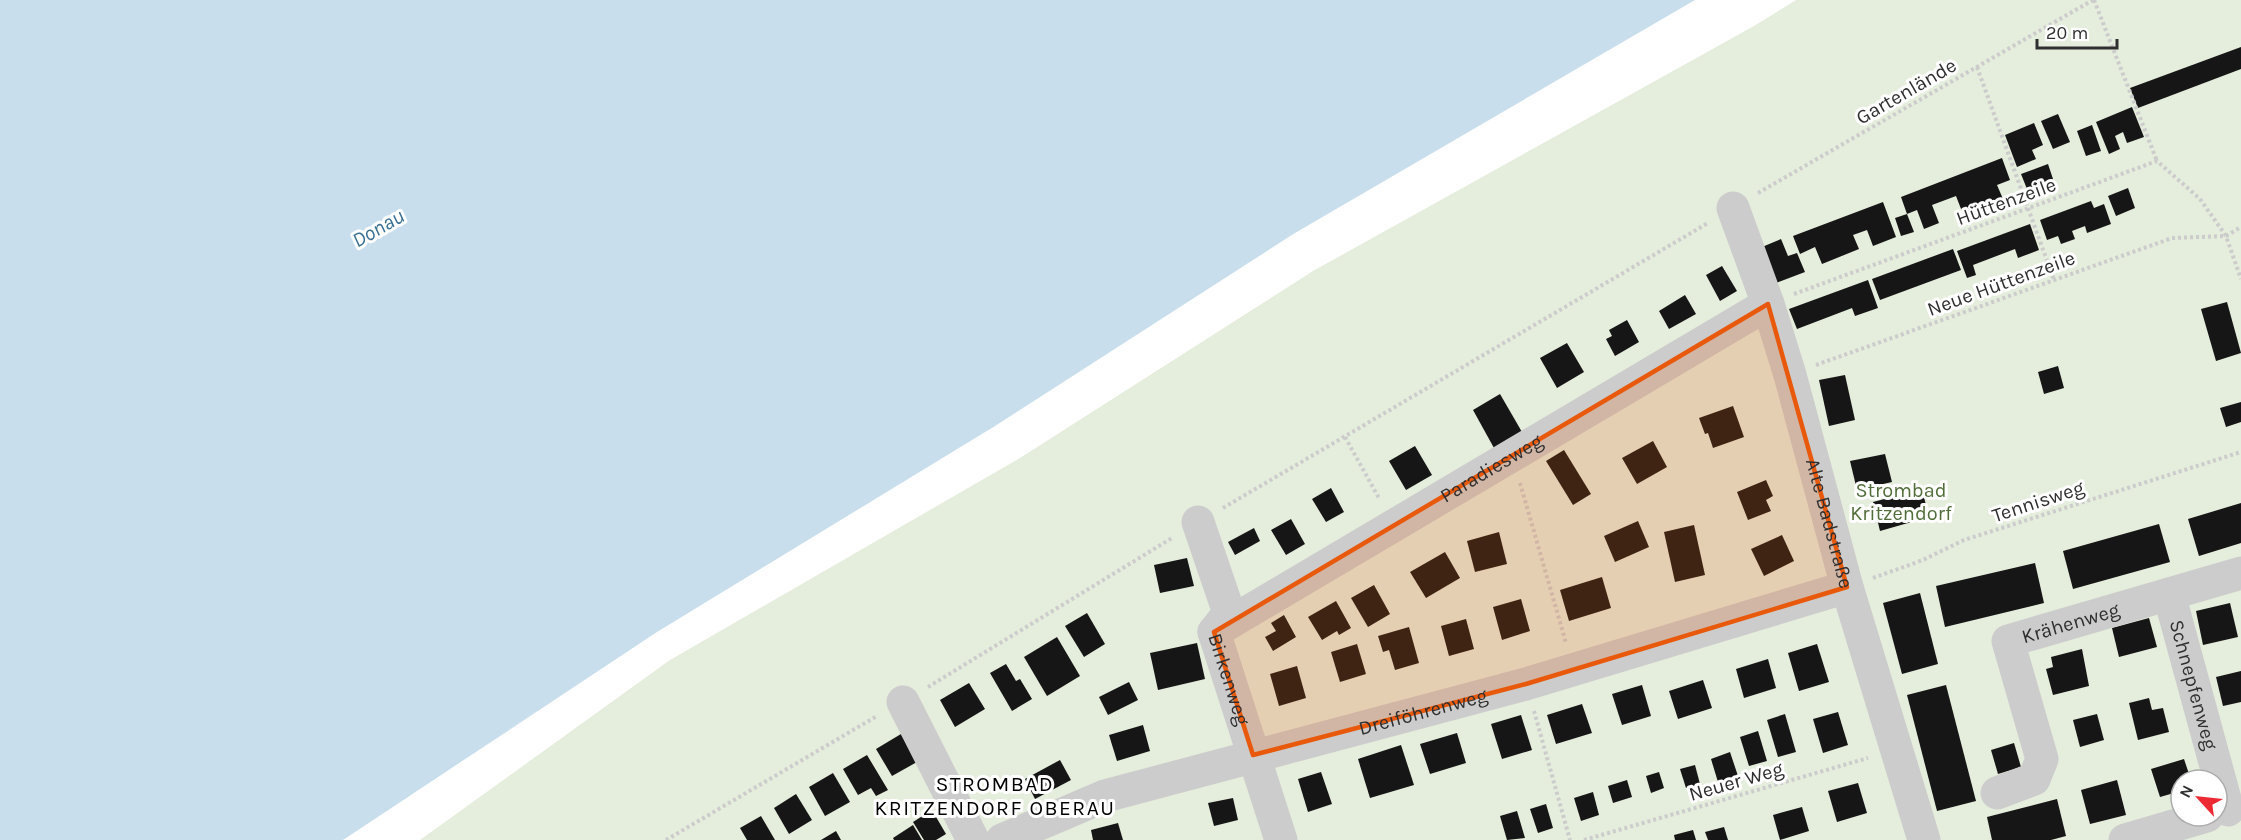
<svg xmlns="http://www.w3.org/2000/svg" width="2241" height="840" viewBox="0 0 2241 840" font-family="Karla,sans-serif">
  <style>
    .green { fill: #e5eddc; fill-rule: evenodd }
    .water { fill: #c8deed }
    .building { fill: #161616 }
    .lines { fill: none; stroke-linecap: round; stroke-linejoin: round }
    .path { stroke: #ccc; stroke-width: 4; stroke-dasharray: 3 3; stroke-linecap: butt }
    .minor { stroke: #ccc; stroke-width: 33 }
    .marked { fill: #e8590c; fill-opacity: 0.2; stroke: #e8590c; stroke-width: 4.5; stroke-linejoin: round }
    .labels { text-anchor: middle; stroke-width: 6; stroke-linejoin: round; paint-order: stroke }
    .street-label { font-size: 20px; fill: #2f2f2f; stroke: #fff }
    .park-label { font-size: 20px; fill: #516d3a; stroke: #fff }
    .water-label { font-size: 21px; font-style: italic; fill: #396f95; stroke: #fff }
    .neighbourhood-label { font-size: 21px; letter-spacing: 1.5px; fill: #000; stroke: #fff }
  </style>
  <rect width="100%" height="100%" fill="#fff"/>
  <path class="green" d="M1796,0H2241V840H420L670,660L1020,458L1313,271L1754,26ZM2181,780H2217V816H2181Z"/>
  <polygon class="water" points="0,0 1695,0 1295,233 995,426 657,632 343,840 0,840"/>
  <g class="building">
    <polygon points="2241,47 2241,69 2138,108 2130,88"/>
    <polygon points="2132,107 2144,137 2127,143 2123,132 2115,136 2120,149 2109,154 2096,122"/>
    <polygon points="2058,114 2070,142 2053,149 2041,121"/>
    <polygon points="2034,123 2043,145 2032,150 2036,159 2017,167 2005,135"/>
    <polygon points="2092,125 2101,151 2086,156 2077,131"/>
    <polygon points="2002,158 2010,180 1997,185 2003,199 1963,214 1956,196 1932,205 1939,223 1924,229 1917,210 1907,214 1901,197"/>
    <polygon points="2048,164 2053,179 2027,189 2021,174"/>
    <polygon points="2128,188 2135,208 2116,216 2108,196"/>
    <polygon points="2091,201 2094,208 2104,204 2111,224 2087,233 2085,226 2072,231 2075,239 2061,244 2058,236 2047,240 2040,220"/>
    <polygon points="1883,202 1896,237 1873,246 1867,230 1853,235 1859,249 1822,264 1815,247 1800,254 1793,236"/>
    <polygon points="1907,214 1914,232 1901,236 1895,218"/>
    <polygon points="2030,224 2039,250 2018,258 2015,249 1973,265 1976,275 1967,278 1957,251"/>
    <polygon points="1781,239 1788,256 1797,253 1805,272 1776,283 1762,247"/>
    <polygon points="1953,249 1961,270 1880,300 1872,279"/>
    <polygon points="1722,266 1737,291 1720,301 1706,275"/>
    <polygon points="1868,280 1878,308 1855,316 1852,308 1797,329 1789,309"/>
    <polygon points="1685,295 1696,314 1669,329 1659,311"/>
    <polygon points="2227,302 2241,353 2216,361 2201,309"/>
    <polygon points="1627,320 1639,342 1615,356 1606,339 1612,336 1609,330"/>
    <polygon points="1567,343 1584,372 1557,388 1540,358"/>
    <polygon points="2058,366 2064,388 2044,394 2038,372"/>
    <polygon points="1845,375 1855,420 1829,426 1819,380"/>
    <polygon points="1500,394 1522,432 1494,448 1473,410"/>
    <polygon points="2241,402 2241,422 2226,427 2220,408"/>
    <polygon points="1733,406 1744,437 1713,448 1708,433 1705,434 1699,418"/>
    <polygon points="1653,441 1667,467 1637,484 1622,458"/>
    <polygon points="1415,446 1432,475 1406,490 1389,461"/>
    <polygon points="1564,450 1591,494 1573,505 1546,461"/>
    <polygon points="1885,454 1892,482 1857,490 1850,461"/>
    <polygon points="1766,480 1773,496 1766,500 1771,511 1748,520 1737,492"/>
    <polygon points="1331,488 1344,512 1326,522 1312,499"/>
    <polygon points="1922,489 1929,517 1880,531 1873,502"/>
    <polygon points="2241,503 2241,543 2199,556 2188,519"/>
    <polygon points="1291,519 1305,544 1286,555 1271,530"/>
    <polygon points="1638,521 1649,547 1615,562 1604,536"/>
    <polygon points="2159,524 2170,562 2073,589 2063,551"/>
    <polygon points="1694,525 1705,575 1675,582 1664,532"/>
    <polygon points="1254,528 1260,541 1235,555 1228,542"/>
    <polygon points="1499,532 1507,564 1475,572 1467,541"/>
    <polygon points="1782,535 1794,561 1764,576 1751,549"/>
    <polygon points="1445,552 1460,578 1426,598 1410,572"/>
    <polygon points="1187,558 1194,586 1160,593 1154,565"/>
    <polygon points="2035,563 2044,603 1945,627 1936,586"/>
    <polygon points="1602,577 1611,608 1569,621 1560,590"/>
    <polygon points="1374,585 1390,614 1368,627 1351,598"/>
    <polygon points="1920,593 1938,664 1902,674 1883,603"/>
    <polygon points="1521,599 1530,631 1502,640 1493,607"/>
    <polygon points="1336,601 1351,628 1339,635 1337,631 1322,640 1308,617"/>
    <polygon points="2230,603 2238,637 2203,645 2196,611"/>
    <polygon points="1087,613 1105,644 1084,657 1065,626"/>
    <polygon points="1284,615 1296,637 1273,651 1265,637 1276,631 1271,623"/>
    <polygon points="2149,618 2157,647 2119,657 2112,628"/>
    <polygon points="1466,619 1474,649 1449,656 1441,626"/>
    <polygon points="1409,627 1419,663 1395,670 1389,650 1383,652 1378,636"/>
    <polygon points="1057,637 1080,676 1047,696 1024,657"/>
    <polygon points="1197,643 1205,679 1158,690 1150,653"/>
    <polygon points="1357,644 1366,674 1340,682 1331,652"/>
    <polygon points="1817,644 1829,682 1799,691 1788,653"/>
    <polygon points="2082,649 2089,686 2053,695 2046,669 2053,667 2051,657"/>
    <polygon points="1768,659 1776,688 1744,698 1736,669"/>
    <polygon points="1006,664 1016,681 1020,679 1032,699 1012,711 990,673"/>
    <polygon points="1297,666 1306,698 1279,706 1270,674"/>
    <polygon points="2241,671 2241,702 2223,706 2216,677"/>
    <polygon points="1703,680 1712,708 1678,719 1669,691"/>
    <polygon points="1129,682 1138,700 1108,715 1099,697"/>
    <polygon points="969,683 985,709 955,727 940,700"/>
    <polygon points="1642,685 1651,716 1622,725 1612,694"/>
    <polygon points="1946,685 1976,801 1937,811 1907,695"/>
    <polygon points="2149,698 2152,710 2163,708 2169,732 2138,740 2129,703"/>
    <polygon points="1582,704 1592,733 1556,744 1547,715"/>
    <polygon points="1838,712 1848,745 1823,753 1813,719"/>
    <polygon points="1785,714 1796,752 1778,757 1767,720"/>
    <polygon points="2097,714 2104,740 2080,747 2073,720"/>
    <polygon points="1521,715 1532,750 1502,759 1491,724"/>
    <polygon points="1143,725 1150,751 1117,761 1109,735"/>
    <polygon points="1758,731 1767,761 1749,766 1740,737"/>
    <polygon points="1457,733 1466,763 1430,774 1420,744"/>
    <polygon points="901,734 917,762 892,776 876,749"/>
    <polygon points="2014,743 2021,767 1998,774 1991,750"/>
    <polygon points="1401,745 1414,785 1370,798 1358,759"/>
    <polygon points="1730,752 1738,776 1718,782 1711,759"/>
    <polygon points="867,755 888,790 876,796 871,788 858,795 843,769"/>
    <polygon points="2184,759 2191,780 2181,780 2181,791 2160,797 2151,769"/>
    <polygon points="1060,760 1071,780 1035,799 1025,779"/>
    <polygon points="1695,765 1700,784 1686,788 1680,769"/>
    <polygon points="1321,772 1332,804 1308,812 1298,779"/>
    <polygon points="1659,772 1664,788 1651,793 1646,776"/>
    <polygon points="833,773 850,802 825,816 809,787"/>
    <polygon points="1627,780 1632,797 1613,803 1608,786"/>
    <polygon points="2117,780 2126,815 2090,824 2081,790"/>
    <polygon points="1858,783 1867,813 1837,822 1828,791"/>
    <polygon points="1593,792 1599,815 1581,821 1574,798"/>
    <polygon points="796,794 812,820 789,834 774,808"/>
    <polygon points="1233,798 1238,820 1214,826 1208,803"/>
    <polygon points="2057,799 2066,836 2051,840 1992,840 1987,817"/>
    <polygon points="1546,804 1553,828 1538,833 1530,809"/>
    <polygon points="1802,807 1809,831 1780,840 1773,815"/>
    <polygon points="932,810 946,834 936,840 924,840 913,822"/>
    <polygon points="1517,811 1525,838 1507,840 1500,816"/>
    <polygon points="761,816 775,840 747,840 740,828"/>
    <polygon points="1118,823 1123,840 1093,840 1091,830"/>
    <polygon points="913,825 922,840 894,840 893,838"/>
    <polygon points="1724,827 1728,840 1708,840 1705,832"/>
    <polygon points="1693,830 1696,840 1675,840 1674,835"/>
    <polygon points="836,831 841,840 821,840"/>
  </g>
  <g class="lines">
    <g class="path">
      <polyline points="2094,0 2157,161"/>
      <polyline points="1977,67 2054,280"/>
      <polyline points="1758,193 2093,0"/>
      <polyline points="1794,294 2157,161 2200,199 2226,236 2241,279"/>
      <polyline points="1816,365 2172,238 2226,236 2241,227"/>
      <polyline points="1345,437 1380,500"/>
      <polyline points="1520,483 1566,643"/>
      <polyline points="1223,508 1708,223"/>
      <polyline points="1873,578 1923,560 1964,540 2241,452"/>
      <polyline points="928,687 1172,538"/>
      <polyline points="1534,711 1570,840"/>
      <polyline points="666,840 877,716"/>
      <polyline points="1584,840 1868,758"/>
    </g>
    <g class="minor">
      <path id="s1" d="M1733,208L1768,304L1790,375L1847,587L1924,840"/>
      <path id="s2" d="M1198,522L1229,613L1214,632L1281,840"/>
      <path id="s3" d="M2169,594L2228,810"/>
      <path id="s4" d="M1214,632L1768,304"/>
      <polyline points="903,702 973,840"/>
      <path id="s5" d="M1997,793L2034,779L2042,759L2008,641L2241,573"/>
      <path id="s6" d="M1002,840L1105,796L1526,684L1847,587"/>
      <polyline points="2125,840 2207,816"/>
    </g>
  </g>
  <path class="marked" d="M1768,304L1847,587L1526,684L1253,755L1214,632Z"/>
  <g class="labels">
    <g class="street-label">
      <text transform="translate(1906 91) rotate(-30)" y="7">Gartenlände</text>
      <text transform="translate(2006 201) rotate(-20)" y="7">Hüttenzeile</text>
      <text transform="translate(2001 283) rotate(-20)" y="7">Neue Hüttenzeile</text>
      <text dy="7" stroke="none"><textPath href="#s4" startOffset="322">Paradiesweg</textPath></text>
      <text transform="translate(2038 501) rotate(-18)" y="7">Tennisweg</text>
      <text dy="7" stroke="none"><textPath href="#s1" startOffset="330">Alte Badstraße</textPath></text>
      <text dy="7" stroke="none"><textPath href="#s5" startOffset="249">Krähenweg</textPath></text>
      <text dy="7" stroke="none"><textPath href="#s2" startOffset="170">Birkenweg</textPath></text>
      <text dy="7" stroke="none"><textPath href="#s3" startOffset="94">Schnepfenweg</textPath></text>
      <text dy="7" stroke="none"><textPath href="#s6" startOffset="441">Dreiföhrenweg</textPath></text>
      <text transform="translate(1736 781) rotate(-16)" y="7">Neuer Weg</text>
    </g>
    <g class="park-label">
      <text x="1901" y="497">Strombad<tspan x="1901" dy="23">Kritzendorf</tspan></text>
    </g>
    <g class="water-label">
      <text transform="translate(378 228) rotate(-30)" y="7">Donau</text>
    </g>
    <g class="neighbourhood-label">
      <text x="995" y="791">STROMBAD<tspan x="995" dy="24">KRITZENDORF OBERAU</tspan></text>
    </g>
  </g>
  <g transform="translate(2199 798) rotate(297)"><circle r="28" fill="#ffffff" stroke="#acacac" stroke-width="1.5"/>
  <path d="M0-4.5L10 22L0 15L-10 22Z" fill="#ed2a34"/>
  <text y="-9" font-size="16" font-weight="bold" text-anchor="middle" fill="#2f2f2f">N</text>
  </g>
  <path d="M2037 39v9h80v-9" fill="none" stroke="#2f2f2f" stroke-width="3"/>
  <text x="2046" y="39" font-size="18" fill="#2f2f2f" stroke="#ffffff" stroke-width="4.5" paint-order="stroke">20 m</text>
</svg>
